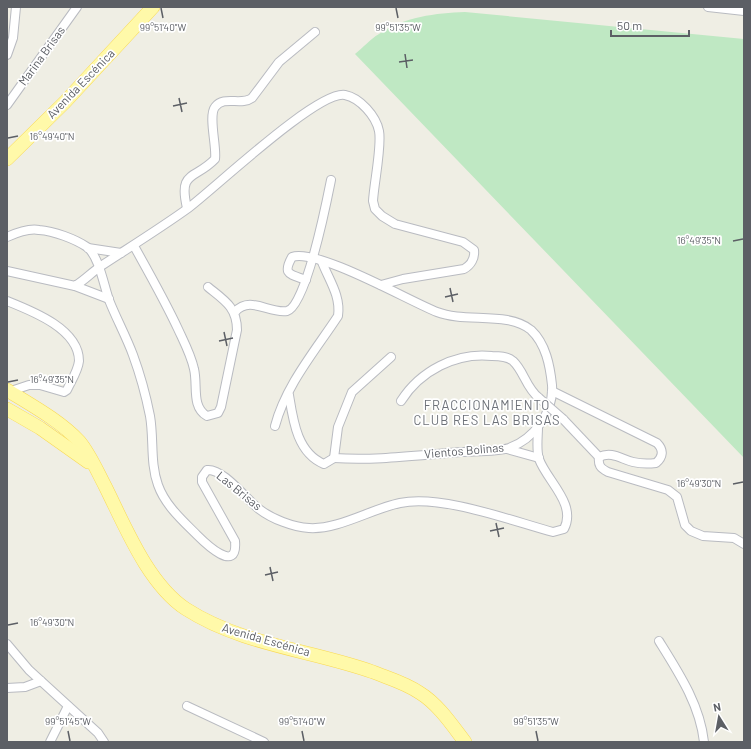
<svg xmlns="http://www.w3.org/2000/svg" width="751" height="749" viewBox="0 0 751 749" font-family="Barlow,sans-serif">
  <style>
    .green { fill: #bfe8c3 }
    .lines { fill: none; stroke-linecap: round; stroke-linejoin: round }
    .minor-casing { stroke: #b9bbc1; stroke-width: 10 }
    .primary-casing { stroke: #f9d953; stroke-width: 14 }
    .minor { stroke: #fff; stroke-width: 8 }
    .primary { stroke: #fff9a9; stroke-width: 13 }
    .minor-bridge-casing { stroke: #b9bbc1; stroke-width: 10; stroke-linecap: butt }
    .minor-bridge { stroke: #fff; stroke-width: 8 }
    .ticks { fill: none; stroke: #5c5f65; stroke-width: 1.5 }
    .labels { text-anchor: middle; stroke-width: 3.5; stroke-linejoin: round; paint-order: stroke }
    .street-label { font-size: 12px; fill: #5c5f65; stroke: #fff }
    .neighbourhood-label { font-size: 13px; letter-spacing: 1px; fill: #6d7178; stroke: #fff }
    .ticks-label { font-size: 10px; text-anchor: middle; fill: #5c5f65; stroke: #fff; stroke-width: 3.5; stroke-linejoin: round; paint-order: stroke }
  </style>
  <rect width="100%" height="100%" fill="#efeee4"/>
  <path class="green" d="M465,12L744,39V458L355,54C363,48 370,39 379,34C404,17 436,13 465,12Z"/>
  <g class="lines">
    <defs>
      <g id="minor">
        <polyline points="708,7 744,11"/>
        <polyline points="7,55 13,38 16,7"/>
        <polyline points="7,105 77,7"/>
        <path d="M187,208C178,170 195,180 215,159C217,147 208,116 215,107C224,95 241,106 252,98L279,62L315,32"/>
        <path d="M7,237C16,233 29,228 39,230C54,231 75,239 87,247C99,256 104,286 109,300C116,318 126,336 133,355C140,374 146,396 150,416C154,439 150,463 158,485C165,505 182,520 197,535C205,543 238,575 235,541L202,482V477L207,470C223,468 246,499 259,509C272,519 293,527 309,528C338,530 371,509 400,503C441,494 512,521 553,532L564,529C577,504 547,481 539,459C536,450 538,437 538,427"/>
        <path d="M134,246C149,273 165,301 178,329C184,342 191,355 194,369C198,385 191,407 207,416L218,413L221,407L237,330C237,307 224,300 208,287"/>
        <polyline points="88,248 121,253"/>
        <path d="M7,271L75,286C85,280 92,272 101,266C130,247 159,229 187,209C214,189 318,90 345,95C360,98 376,116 379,131C382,146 374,183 373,201L375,209L382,216L395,224L463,242L474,250C475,258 471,265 464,269L403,279L381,285"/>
        <path d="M306,280C290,274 282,275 292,257C317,248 409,301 437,312C465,323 508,311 531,330C546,344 550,366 552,385C554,412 534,439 509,448C496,452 474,451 461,452C419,455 376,461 334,458L338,427L352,392L391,357"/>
        <polyline points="75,286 109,299"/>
        <path d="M7,301C32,311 79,329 79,361C78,371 71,381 67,390L64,392L40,385H29L8,392"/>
        <path d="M235,312C250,295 269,314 287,311C306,307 327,200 331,180"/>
        <path d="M552,391L657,443C664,450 663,457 656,463C648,464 641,464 633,462C621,459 612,451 599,457C598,465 600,468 608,472L668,490L677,497L685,525L691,531L703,536L734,538L744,544"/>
        <path d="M289,395C293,420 297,453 324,464L334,458"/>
        <path d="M401,401C420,371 456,352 492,356C499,356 507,356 513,361C524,371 526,388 539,398"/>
        <polyline points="563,419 599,457"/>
        <path d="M275,426C286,385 315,351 338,316C341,296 329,280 322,262"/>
        <polyline points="507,449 539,458"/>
        <path d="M659,641C679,673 700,705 704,742"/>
        <polyline points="7,644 29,670 98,733 104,742"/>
        <polyline points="7,688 25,687 41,681"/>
        <polyline points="187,706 264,742"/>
        <polyline points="50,742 68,706"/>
      </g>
      <g id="primary">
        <polyline points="7,159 65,102 153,7"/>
        <path d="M7,390C31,405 59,420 79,441C90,454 97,471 105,486C125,526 148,584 186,609C242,645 311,650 373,672C388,678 406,683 420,693C438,704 452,725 465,742"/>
        <polyline points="7,409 40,428 88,462"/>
      </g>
    </defs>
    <use href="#minor" class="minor-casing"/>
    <use href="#primary" class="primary-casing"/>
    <use href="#minor" class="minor"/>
    <use href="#primary" class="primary"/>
    <defs>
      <polyline id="minor-bridge" points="539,398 563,419"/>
    </defs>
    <use href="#minor-bridge" class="minor-bridge-casing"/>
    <use href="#minor-bridge" class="minor-bridge"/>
  </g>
  <path class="ticks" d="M161,8L163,18M396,8L398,18M405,54L407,68M399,62L413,60M179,98L182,112M173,106L187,103M8,138L18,136M733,241L743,239M450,288L453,302M445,297L458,294M224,332L227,346M219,341L233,338M8,382L18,380M733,484L743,482M496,523L499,537M490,531L504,528M270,567L273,581M265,575L278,572M8,625L18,623M68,731L70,741M302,731L304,741M536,731L538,741"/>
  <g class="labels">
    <g class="street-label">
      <text transform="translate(42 56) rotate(-54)" y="4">Marina Brisas</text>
      <text transform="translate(81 84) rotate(-46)" y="4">Avenida Escénica</text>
      <text transform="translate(464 451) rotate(-5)" y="4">Vientos Bolinas</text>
      <text transform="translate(239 491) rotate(39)" y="4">Las Brisas</text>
      <text transform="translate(266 640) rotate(16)" y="4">Avenida Escénica</text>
    </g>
    <g class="neighbourhood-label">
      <text x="487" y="410">FRACCIONAMIENTO<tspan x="487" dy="15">CLUB RES LAS BRISAS</tspan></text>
    </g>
  </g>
  <g class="ticks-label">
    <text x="163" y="31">99°51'40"W</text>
    <text x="398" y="31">99°51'35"W</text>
    <text x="52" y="140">16°49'40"N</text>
    <text x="699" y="244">16°49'35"N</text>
    <text x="52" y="383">16°49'35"N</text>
    <text x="699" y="487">16°49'30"N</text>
    <text x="52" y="626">16°49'30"N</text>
    <text x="68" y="725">99°51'45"W</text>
    <text x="302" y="725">99°51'40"W</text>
    <text x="536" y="725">99°51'35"W</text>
  </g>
  <rect width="751" height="749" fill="none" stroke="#5c5f65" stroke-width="16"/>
  <g transform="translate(719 717) rotate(349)" stroke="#ffffff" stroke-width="3" paint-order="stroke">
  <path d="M0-3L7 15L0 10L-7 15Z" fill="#5c5f65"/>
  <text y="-6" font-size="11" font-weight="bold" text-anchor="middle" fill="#5c5f65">N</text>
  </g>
  <path d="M611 30v6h78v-6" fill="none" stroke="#5c5f65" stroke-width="2"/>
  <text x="617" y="30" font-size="12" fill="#5c5f65" stroke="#ffffff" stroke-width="3" paint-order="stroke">50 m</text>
</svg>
